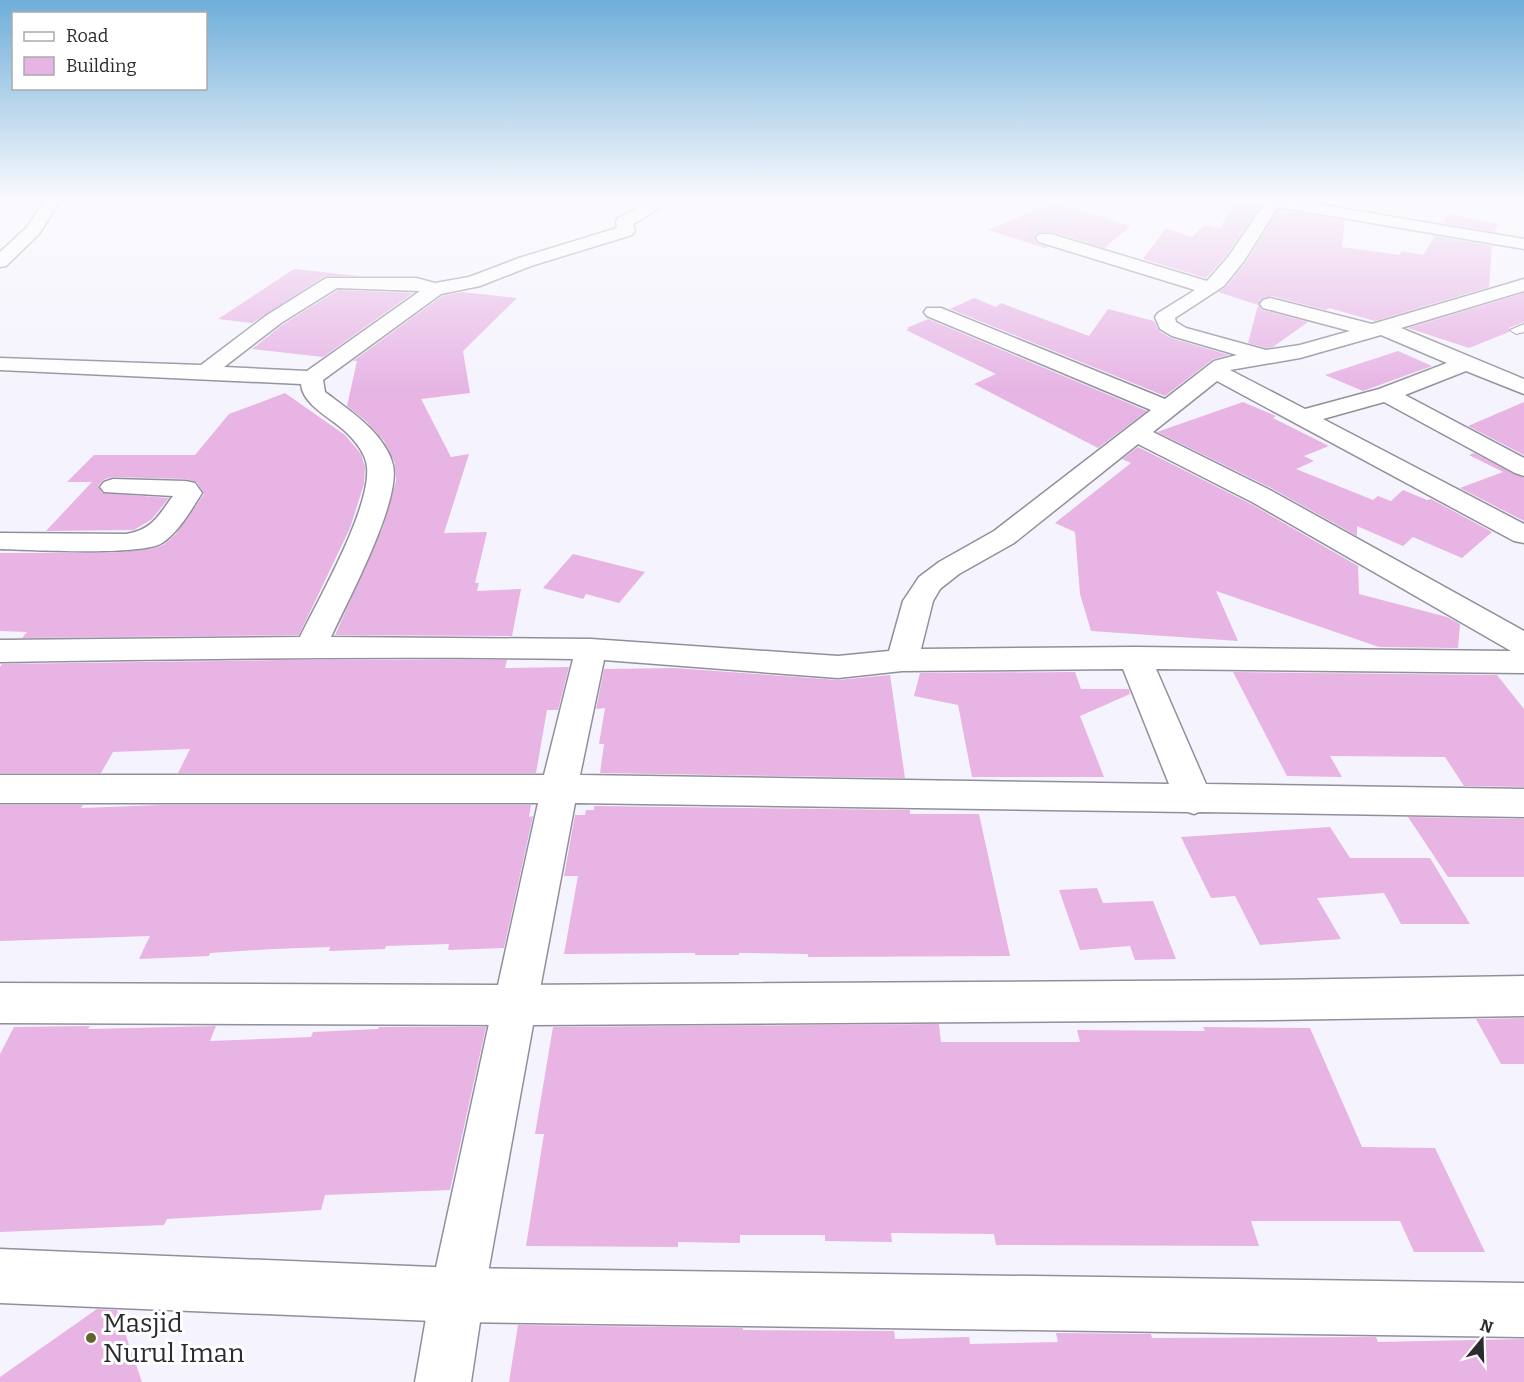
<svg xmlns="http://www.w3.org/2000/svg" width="1524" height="1382" viewBox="0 0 1524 1382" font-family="Bitter,serif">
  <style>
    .building { fill: #e7b4e4 }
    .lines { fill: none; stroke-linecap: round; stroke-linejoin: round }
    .service-casing { stroke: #918f9b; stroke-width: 2 }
    .minor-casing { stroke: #918f9b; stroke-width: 3 }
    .tertiary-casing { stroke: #918f9b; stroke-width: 3 }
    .service { fill: #fff; fill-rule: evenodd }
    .minor { fill: #fff; fill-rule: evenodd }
    .tertiary { fill: #fff; fill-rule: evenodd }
    .poi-dot { fill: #66622f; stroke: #fff; stroke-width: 2 }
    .labels { text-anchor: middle; stroke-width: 6; stroke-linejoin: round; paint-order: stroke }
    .near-poi-label { font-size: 26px; fill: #2b2a2f; stroke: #fff; text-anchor: start }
  </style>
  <rect width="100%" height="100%" fill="#f5f3fd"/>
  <g class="building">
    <polygon points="1235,201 1260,206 1226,256 1206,278 1143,259 1166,228 1192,237 1204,225 1220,228"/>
    <polygon points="1053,203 1079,210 1131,226 1104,248 1052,232 1039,232 1034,239 1038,244 1048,247 1045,248 988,230"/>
    <polygon points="1279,209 1345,221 1342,247 1400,255 1401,251 1423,255 1435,236 1492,246 1489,287 1375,321 1329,308 1326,310 1271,296 1261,299 1258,305 1218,292 1226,287 1246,262"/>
    <polygon points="1448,214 1498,224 1494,232 1443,223"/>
    <polygon points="294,269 359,276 325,276 252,323 218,319"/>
    <polygon points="338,290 413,293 323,357 252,349 282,325"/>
    <polygon points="462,292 517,298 463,351 470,393 421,399 451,457 469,454 444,533 487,532 475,583 479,583 477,591 521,589 512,636 335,635 383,527 396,481 395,464 384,441 367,422 347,406 357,361 353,361 442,296"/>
    <polygon points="1524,293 1524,322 1509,328 1509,332 1469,348 1408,328"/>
    <polygon points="974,298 996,307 1001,303 1089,336 1108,309 1154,321 1159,331 1171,338 1229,355 1213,359 1165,396 950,309"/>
    <polygon points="1258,305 1262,310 1308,322 1273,347 1266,348 1248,343"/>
    <polygon points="928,319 1147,411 1098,448 974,384 996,374 906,330 909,329 907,328"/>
    <polygon points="1398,351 1432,366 1363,391 1325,375"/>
    <polygon points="285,393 345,435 361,454 365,467 364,484 350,528 299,635 22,638 27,632 0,631 0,553 110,553 151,549 163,545 175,535 204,494 197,482 186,479 112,477 103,480 98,486 102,493 169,498 152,519 134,530 46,531 92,482 67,482 94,455 195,455 229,414"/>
    <polygon points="1243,402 1276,416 1273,418 1329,446 1304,456 1314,461 1296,469 1373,500 1378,496 1391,501 1403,490 1427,500 1431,499 1492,532 1462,558 1413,537 1403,546 1357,526 1357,536 1271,488 1157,432"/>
    <polygon points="1524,402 1524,455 1468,426"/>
    <polygon points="1138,447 1251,504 1358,566 1359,594 1447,617 1460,624 1458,648 1379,647 1216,591 1238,641 1091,631 1080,594 1075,532 1055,523 1131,463 1122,459"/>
    <polygon points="1474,453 1524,478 1524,521 1460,488 1503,472 1469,455"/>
    <polygon points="573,554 645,572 619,603 586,594 583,599 543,588"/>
    <polygon points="286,660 507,660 505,668 569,667 558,710 547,710 536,773 178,773 190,749 113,752 101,773 0,773 0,667 2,664"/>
    <polygon points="674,668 838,680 890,675 905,778 600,773 604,744 599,744 605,708 596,709 604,669"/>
    <polygon points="1075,672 1081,689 1129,689 1130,694 1080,716 1104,777 972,777 958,705 914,696 920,673"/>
    <polygon points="1233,672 1497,675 1524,709 1524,787 1464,786 1445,757 1330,756 1342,777 1287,776"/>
    <polygon points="0,805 83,805 81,808 162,805 531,805 529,817 533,816 504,948 448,950 449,944 386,946 385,949 329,951 330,947 273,949 210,953 209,956 139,959 150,936 0,941"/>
    <polygon points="594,806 910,810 910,814 979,814 1010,956 808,957 808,954 739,953 739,955 695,955 695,953 564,954 578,876 564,876 575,815 585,815 586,810 594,810"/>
    <polygon points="1408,817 1524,819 1524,877 1448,877"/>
    <polygon points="1330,827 1350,858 1430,858 1470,924 1401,924 1384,893 1317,898 1341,939 1260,945 1235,896 1211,898 1181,837"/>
    <polygon points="1097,888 1103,903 1153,901 1176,959 1135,960 1130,946 1080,950 1059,890"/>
    <polygon points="1524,1018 1524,1064 1501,1064 1476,1019"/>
    <polygon points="939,1024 941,1042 1080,1042 1077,1030 1205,1031 1203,1027 1310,1028 1362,1147 1435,1148 1485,1252 1414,1252 1400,1221 1251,1221 1259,1246 996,1245 994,1234 891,1233 892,1242 825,1241 825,1235 740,1235 740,1243 678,1242 678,1247 526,1246 544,1134 535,1134 553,1027"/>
    <polygon points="90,1026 88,1029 216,1026 210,1041 311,1037 313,1032 378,1029 379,1027 486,1027 450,1190 325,1195 321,1210 167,1219 164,1225 0,1232 0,1054 14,1027"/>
    <polygon points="97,1309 117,1310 142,1382 0,1382 0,1377"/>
    <polygon points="518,1325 743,1328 743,1330 894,1331 895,1339 969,1337 970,1344 1058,1342 1056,1333 1151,1334 1152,1338 1376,1337 1378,1342 1524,1339 1524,1382 509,1382"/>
  </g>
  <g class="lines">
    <defs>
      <polygon id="service" points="1524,324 1524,332 1516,334 1510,330"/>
      <g id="minor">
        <polygon points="46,198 62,198 39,234 6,266 0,267 0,252 27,227"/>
        <path d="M658,198H677L633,224L635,231L632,235L531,266L480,286L441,294L323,380L325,392C349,410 385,433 393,465C401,502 348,600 331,637L591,639L838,656L889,651L903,601L919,577L939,562L994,531L1151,410L927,316L924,312L927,308H941L1165,399L1214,361L1237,355L1172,336L1160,329L1155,317L1158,313L1195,290L1039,242L1036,238L1039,234H1051L1207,281L1228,257L1264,204L1249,201L1247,198H1281L1524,239V249L1278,207L1244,261L1224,286L1175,318L1176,322L1186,328L1266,350L1300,345L1350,331L1263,308L1260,304L1263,300L1270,298L1372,324L1524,279V291L1401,328L1524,379V394L1466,371L1405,395L1524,458V476L1515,473L1384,402L1323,419L1524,524V543L1514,541L1217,381L1153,432L1270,490L1524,631V673L1156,669L1206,784L1524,789V817L1199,812L1194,814L1188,812L575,803L537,1005L531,1019L515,1025L0,1023V983L498,985L538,803H0V775H544L573,659C381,656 191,659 0,662V640L300,637C319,598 371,508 367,467C366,454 356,442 347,433C332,418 303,406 301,384L0,370V358L201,365L267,315L326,278H416L435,283L469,277L519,258L617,228L616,222L618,218ZM337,288L420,291L307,371L224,367L281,323ZM1381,335L1447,363L1379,389L1305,409L1230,370L1300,358ZM1138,444L1252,502L1511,651L1135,647L921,649L933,601L940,589L959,574L1014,543ZM604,660L838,678L902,671L1123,669L1169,784L580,775Z"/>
        <path d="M113,479L186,481L195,483L202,493C191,510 179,532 162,543C143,556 28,550 0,549V533L126,534C152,530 158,516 173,496L104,492L100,487L104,482Z"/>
        <polygon points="0,1249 457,1268 1524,1283 1524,1337 457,1322 0,1303"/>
      </g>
      <polygon id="tertiary" points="1524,976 1524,1016 1272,1020 533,1025 484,1295 471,1382 415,1382 430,1295 493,1005 499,991 515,985 1272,980"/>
    </defs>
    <use href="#service" class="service-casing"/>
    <use href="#minor" class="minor-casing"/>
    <use href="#tertiary" class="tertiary-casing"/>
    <use href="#service" class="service"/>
    <use href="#minor" class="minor"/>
    <use href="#tertiary" class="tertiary"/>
  </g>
  <linearGradient id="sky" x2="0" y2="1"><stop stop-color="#6faed9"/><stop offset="0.51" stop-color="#fafafe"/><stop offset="1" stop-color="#fafafe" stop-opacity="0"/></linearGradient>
  <rect width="1524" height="391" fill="url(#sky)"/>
  <circle class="poi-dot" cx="91" cy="1338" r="6"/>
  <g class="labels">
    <g class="near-poi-label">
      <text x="103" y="1332">Masjid<tspan x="103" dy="30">Nurul Iman</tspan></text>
    </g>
  </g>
  <rect x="12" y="12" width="195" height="78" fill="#ffffff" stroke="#aaaaac" stroke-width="1.5"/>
  <rect x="24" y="32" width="30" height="9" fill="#ffffff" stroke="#aaaaac" stroke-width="1.5"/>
  <text x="66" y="42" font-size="18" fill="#2b2a2f">Road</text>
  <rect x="24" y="57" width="30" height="18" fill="#e7b4e4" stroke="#aaaaac" stroke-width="1.5"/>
  <text x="66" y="72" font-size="18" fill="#2b2a2f">Building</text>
  <g transform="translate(1482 1340) rotate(19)" stroke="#ffffff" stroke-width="4.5" paint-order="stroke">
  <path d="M0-4.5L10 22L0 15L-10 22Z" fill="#2b2a2f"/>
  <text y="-9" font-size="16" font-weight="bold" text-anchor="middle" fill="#2b2a2f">N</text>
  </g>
</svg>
